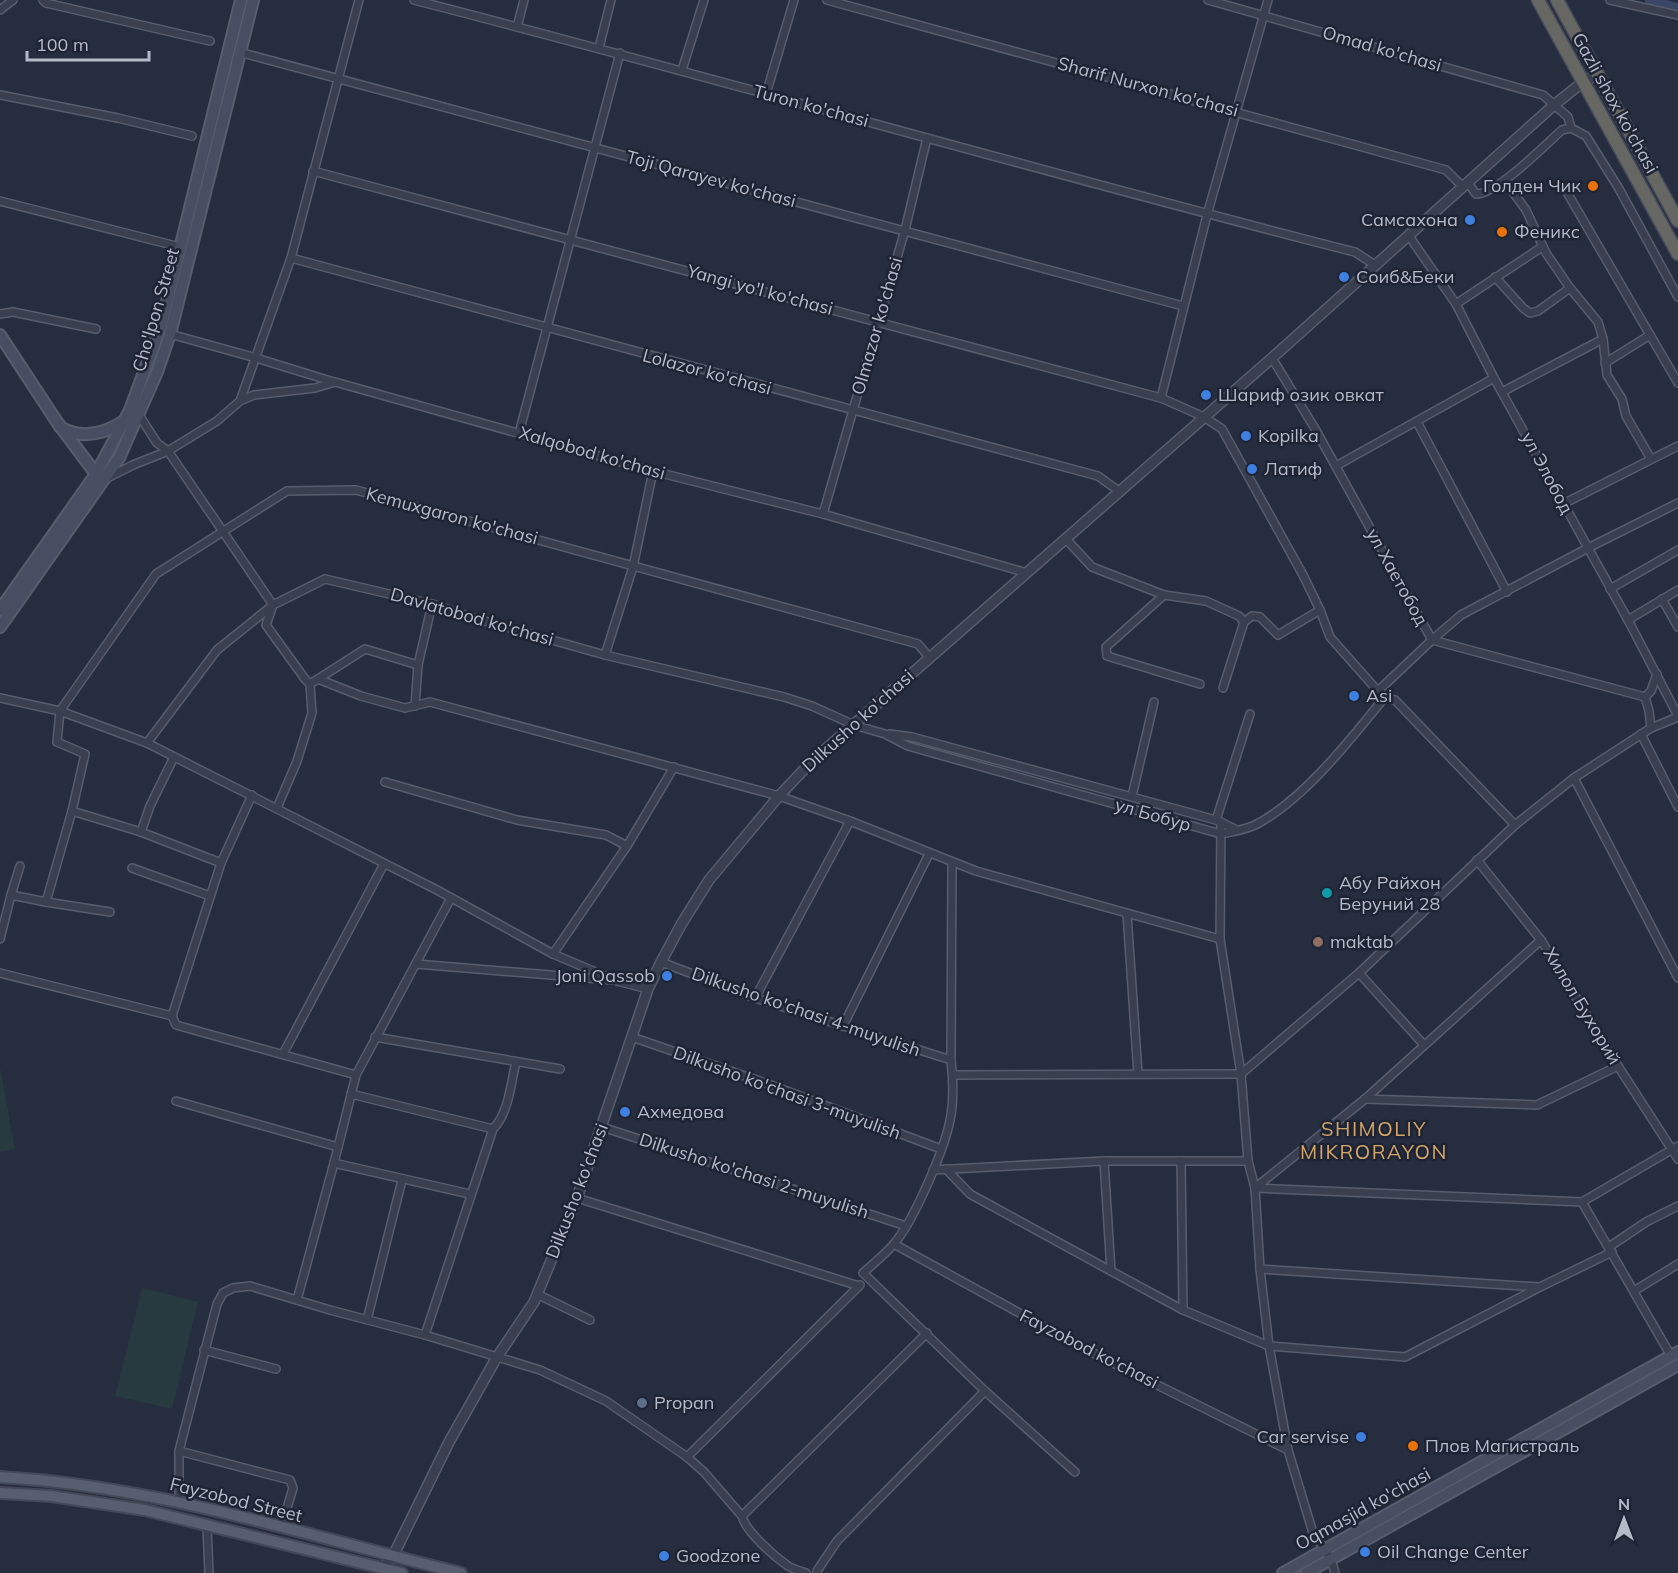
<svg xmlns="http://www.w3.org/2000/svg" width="1678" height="1573" viewBox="0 0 1678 1573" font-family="Mulish,sans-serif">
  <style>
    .green { fill: #273a40 }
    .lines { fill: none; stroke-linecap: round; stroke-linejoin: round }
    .canal { stroke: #394666; stroke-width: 8 }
    .minor-casing { stroke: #575d6d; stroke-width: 10 }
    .tertiary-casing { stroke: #575d6d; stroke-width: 12 }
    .secondary-casing { stroke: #575d6d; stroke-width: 14 }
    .primary-casing { stroke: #434858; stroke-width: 14 }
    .trunk-casing { stroke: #444a5a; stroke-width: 15 }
    .minor { stroke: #393f4f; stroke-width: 7 }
    .tertiary { stroke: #393f4f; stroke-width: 9 }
    .secondary { stroke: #474e62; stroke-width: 10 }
    .primary { stroke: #575e6f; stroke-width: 10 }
    .trunk { stroke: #666662; stroke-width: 12 }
    .food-dot { fill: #e8710a; stroke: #1e2434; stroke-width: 2 }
    .shop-dot { fill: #3f7fe0; stroke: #1e2434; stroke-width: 2 }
    .culture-dot { fill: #0f9aa8; stroke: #1e2434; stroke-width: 2 }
    .education-dot { fill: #8d6e63; stroke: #1e2434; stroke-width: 2 }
    .service-dot { fill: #5c6f8a; stroke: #1e2434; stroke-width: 2 }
    .labels { text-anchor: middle; stroke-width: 5; stroke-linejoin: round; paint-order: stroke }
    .street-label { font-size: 18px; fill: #b6bbca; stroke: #1e2434 }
    .poi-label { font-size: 18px; fill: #b6bbca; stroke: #1e2434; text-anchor: start }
    .neighbourhood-label { font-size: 20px; letter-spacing: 1.5px; fill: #d4a567; stroke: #1e2434 }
  </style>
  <rect width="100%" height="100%" fill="#252d3f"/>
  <g class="green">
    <polygon points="0,1067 15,1149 0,1152"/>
    <polygon points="142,1288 198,1302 172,1409 115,1396"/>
  </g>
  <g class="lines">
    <polyline class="canal" points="1649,0 1678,7"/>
    <defs>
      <g id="minor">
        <polyline points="43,0 46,3 210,41"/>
        <path d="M414,0C729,81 1040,172 1355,252L1375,265"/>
        <polyline points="827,0 1446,170 1463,187"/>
        <polyline points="1208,0 1543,95 1568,117 1571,128"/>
        <polyline points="1610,0 1678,15"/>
        <polyline points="0,10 13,0"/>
        <polyline points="517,27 524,0"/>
        <polyline points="599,48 611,0"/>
        <polyline points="239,52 1183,306"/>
        <polyline points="682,70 704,0"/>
        <polyline points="766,94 794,0"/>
        <polyline points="0,95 118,118 192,136"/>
        <polyline points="313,171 1161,398 1204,417 1222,429 1303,575 1320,610 1330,637 1384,698 1395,700 1515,825"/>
        <polyline points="1505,181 1526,210 1546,253 1570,288 1598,322 1603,339 1607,375 1622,399 1626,416 1651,459"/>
        <path d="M1468,183L1476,194C1496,195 1546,144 1562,130L1571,128L1586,136L1618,187L1678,297"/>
        <polyline points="1565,189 1678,383"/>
        <polyline points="0,201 180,247"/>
        <polyline points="1409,236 1456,304 1494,378 1628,620 1678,716"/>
        <polyline points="291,258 1098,476 1120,492"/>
        <polyline points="1495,277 1523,308 1530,313 1538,311 1570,288"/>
        <polyline points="1456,304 1542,247"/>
        <polyline points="0,314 13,312 96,329"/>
        <polyline points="170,334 256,358 334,382"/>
        <polyline points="1272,358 1314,427 1432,640 1645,697 1649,711 1651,728"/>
        <polyline points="1605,363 1650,335"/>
        <polyline points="1502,392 1603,339"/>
        <polyline points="1161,398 1207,215 1268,0"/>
        <polyline points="240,401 291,258 359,0"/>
        <polyline points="139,415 157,443 168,451 273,605 266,625 305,679 310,684 312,713 297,761 277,808"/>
        <polyline points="1417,422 1507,592"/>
        <polyline points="519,433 620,53"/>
        <polyline points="1336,466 1494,378"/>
        <polyline points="105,479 133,465 168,451 217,421 240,401 254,395 315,388 335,382 653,471 823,514 1027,573"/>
        <polyline points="1563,504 1678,446"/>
        <polyline points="823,514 905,230 927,138"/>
        <polyline points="1066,539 1092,567 1164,595 1206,601 1239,616 1244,622 1223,688"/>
        <polyline points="1610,589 1678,550"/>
        <polyline points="1164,595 1106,647 1107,656 1200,684"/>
        <polyline points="1662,599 1678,627"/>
        <polyline points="1628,620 1678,590"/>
        <polyline points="1244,622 1252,616 1260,617 1278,635 1320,610"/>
        <polyline points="605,655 633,567 653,471"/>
        <polyline points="318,679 365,649 418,665"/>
        <polyline points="310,684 318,679 361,696 405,708 430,702 779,796 850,821 976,871 1220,939"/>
        <polyline points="1378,691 1432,640 1461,615 1588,548 1678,503"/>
        <polyline points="1645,697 1651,691 1657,674"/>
        <polyline points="0,698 60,711 147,743 437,890 553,954 617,981 648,989"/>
        <polyline points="415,706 418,665 432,604"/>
        <polyline points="890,734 912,737 1216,820 1237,830"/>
        <polyline points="1641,734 1678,807"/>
        <path d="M147,743L217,650L273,605L325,579L432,604L474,618L605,655L784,697L812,706L854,725L885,734L908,746L1221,834C1233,831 1246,830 1257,824C1304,799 1350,740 1384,698"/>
        <polyline points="1574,778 1678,978"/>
        <polyline points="385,782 517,820 606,835 627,846"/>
        <polyline points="1132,796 1154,702"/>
        <polyline points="72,811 141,832 221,863"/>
        <polyline points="1216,820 1250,714"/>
        <polyline points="1221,822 1220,939 1241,1074 1248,1161 1255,1188 1260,1269 1269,1346 1288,1450 1313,1533 1331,1559 1335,1573"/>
        <polyline points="141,832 150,806 174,757"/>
        <polyline points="1477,860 1541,940 1618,1066 1678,1159"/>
        <path d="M952,862L951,1060C953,1078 954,1097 951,1115C946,1147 914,1221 893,1245C884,1255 873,1264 863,1273L985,1391L1075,1472"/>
        <polyline points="132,868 210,896"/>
        <polyline points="11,895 20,866"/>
        <polyline points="46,902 110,912"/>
        <polyline points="1127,914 1138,1074"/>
        <polyline points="0,939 11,895 46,902 72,811 85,754 57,742 60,711 156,574 287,491 356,490 918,644 929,657"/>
        <polyline points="553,954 627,846 674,767"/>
        <polyline points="661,962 755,998 951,1060"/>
        <polyline points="416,964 611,980"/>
        <polyline points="0,973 172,1016 176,1025 356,1075 451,898"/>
        <polyline points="1359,973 1424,1045"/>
        <polyline points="755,998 850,821"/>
        <polyline points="172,1016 221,863 252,795"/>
        <polyline points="843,1026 929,854"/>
        <polyline points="375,1037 560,1069"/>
        <polyline points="632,1037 768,1084 941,1149"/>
        <polyline points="283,1054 384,864"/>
        <polyline points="1241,1074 1359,973 1515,825 1574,778 1651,728 1678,717"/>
        <polyline points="953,1075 1241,1074"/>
        <polyline points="351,1094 493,1129"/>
        <polyline points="1365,1099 1537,1105 1618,1066"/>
        <polyline points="176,1101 338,1147"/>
        <polyline points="602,1127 906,1226"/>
        <polyline points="1104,1161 1111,1271"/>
        <polyline points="1181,1161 1183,1310"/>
        <polyline points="334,1163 470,1194"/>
        <polyline points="946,1169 970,1194 1111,1271 1183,1310 1269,1346 1405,1357 1540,1287 1612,1252"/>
        <polyline points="933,1170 1104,1161 1248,1161"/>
        <polyline points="1255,1188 1582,1202 1678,1146"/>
        <polyline points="1255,1188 1365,1099 1541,940"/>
        <polyline points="577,1198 859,1286"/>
        <polyline points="1582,1202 1671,1356"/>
        <polyline points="894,1244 1081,1347 1288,1450"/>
        <polyline points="1609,1247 1646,1222 1678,1206"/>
        <polyline points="1260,1269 1539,1287"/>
        <polyline points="1634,1291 1678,1264"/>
        <polyline points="537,1294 590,1320"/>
        <polyline points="297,1300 334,1163 356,1075"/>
        <polyline points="367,1320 402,1180"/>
        <path d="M425,1335L493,1129C509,1113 511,1082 516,1062"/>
        <polyline points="204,1350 276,1369"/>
        <polyline points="179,1451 290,1480 293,1488 281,1528"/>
        <polyline points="687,1457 860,1285"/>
        <path d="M179,1501V1451L217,1304L223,1293L233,1288L250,1286L330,1310L425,1335L540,1370L606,1401L687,1457L704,1472L742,1516C746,1532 774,1556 788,1566C793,1569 800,1571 806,1573"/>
        <polyline points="742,1516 927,1333"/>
        <polyline points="207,1526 209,1573"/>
        <polyline points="817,1571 837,1541 985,1391"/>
      </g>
      <polyline id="tertiary" points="383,1568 393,1556 449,1442 497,1357 534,1302 577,1198 648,989 661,962 682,923 709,880 779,796 812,761 1272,358 1554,105 1583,82 1598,74"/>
      <g id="secondary">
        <polyline points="0,335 57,422 96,474 100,476"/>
        <path d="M60,427C82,440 104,434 124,421"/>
        <polyline points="0,610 96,474 130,410 161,326 241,0"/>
        <polyline points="0,627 119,458 157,372 170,334 253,0"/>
        <polyline points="1283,1573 1678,1352"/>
        <polyline points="1306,1573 1678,1365"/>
      </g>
      <g id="primary">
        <path d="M0,1477C158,1486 308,1536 461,1573"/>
        <polyline points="0,1493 51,1496 145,1510 402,1573"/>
      </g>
      <g id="trunk">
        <polyline points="1538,0 1678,254"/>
        <polyline points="1557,0 1678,221"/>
      </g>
    </defs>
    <use href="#minor" class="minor-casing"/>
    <use href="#tertiary" class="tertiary-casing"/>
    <use href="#secondary" class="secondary-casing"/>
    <use href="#primary" class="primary-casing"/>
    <use href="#trunk" class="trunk-casing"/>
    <use href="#minor" class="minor"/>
    <use href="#tertiary" class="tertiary"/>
    <use href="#secondary" class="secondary"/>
    <use href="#primary" class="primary"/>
    <use href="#trunk" class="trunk"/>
  </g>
  <g class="food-dot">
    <circle cx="1593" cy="186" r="6"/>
    <circle cx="1502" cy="232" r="6"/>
    <circle cx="1413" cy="1446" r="6"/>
  </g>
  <g class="shop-dot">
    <circle cx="1470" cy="220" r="6"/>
    <circle cx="1344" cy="277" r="6"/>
    <circle cx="1206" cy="395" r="6"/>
    <circle cx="1246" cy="436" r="6"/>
    <circle cx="1252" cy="469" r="6"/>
    <circle cx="1354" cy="696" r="6"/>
    <circle cx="667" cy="976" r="6"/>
    <circle cx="625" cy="1112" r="6"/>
    <circle cx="1361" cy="1437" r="6"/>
    <circle cx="1365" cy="1552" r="6"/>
    <circle cx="664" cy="1556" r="6"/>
  </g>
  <circle class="culture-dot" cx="1327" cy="893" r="6"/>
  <circle class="education-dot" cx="1318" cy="942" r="6"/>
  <circle class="service-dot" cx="642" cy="1403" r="6"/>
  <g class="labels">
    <g class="street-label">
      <text transform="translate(1382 49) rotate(16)" y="6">Omad ko'chasi</text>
      <text transform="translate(1148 87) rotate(15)" y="6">Sharif Nurxon ko'chasi</text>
      <text transform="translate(1615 103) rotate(61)" y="6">Gazli shox ko'chasi</text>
      <text transform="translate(811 106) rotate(15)" y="6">Turon ko'chasi</text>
      <text transform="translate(711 179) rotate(15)" y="6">Toji Qarayev ko'chasi</text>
      <text transform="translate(760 290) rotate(15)" y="6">Yangi yo'l ko'chasi</text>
      <text transform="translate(156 310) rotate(-74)" y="6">Cho'lpon Street</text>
      <text transform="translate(877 326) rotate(-74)" y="6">Olmazor ko'chasi</text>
      <text transform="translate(707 372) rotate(15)" y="6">Lolazor ko'chasi</text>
      <text transform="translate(592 453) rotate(16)" y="6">Xalqobod ko'chasi</text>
      <text transform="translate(1547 473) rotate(62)" y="6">ул Элобод</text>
      <text transform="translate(452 516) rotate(15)" y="6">Kemuxgaron ko'chasi</text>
      <text transform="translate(1397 577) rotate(61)" y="6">ул Хаетобод</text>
      <text transform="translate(472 617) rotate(16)" y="6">Davlatobod ko'chasi</text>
      <text transform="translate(858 721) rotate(-42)" y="6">Dilkusho ko'chasi</text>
      <text transform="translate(1153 815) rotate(16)" y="6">ул Бобур</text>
      <text transform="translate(1582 1006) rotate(59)" y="6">Хилол Бухорий</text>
      <text transform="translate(806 1012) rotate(19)" y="6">Dilkusho ko'chasi 4-muyulish</text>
      <text transform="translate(787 1093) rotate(20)" y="6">Dilkusho ko'chasi 3-muyulish</text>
      <text transform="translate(754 1176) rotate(18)" y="6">Dilkusho ko'chasi 2-muyulish</text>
      <text transform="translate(577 1191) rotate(-69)" y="6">Dilkusho ko'chasi</text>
      <text transform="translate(1089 1349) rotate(27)" y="6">Fayzobod ko'chasi</text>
      <text transform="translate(236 1500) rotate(14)" y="6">Fayzobod Street</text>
      <text transform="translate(1363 1509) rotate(-29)" y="6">Oqmasjid ko'chasi</text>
    </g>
    <g class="poi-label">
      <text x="1581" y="192" text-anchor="end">Голден Чик</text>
      <text x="1458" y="226" text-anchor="end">Самсахона</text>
      <text x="1514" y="238">Феникс</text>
      <text x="1356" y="283">Соиб&amp;Беки</text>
      <text x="1218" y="401">Шариф озик овкат</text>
      <text x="1258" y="442">Kopilka</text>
      <text x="1264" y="475">Латиф</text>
      <text x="1366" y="702">Asi</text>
      <text x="1339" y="889">Абу Райхон<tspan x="1339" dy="21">Беруний 28</tspan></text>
      <text x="1330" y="948">maktab</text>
      <text x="655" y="982" text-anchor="end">Joni Qassob</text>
      <text x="637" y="1118">Ахмедова</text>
      <text x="654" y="1409">Propan</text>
      <text x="1349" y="1443" text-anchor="end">Car servise</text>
      <text x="1425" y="1452">Плов Магистраль</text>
      <text x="1377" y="1558">Oil Change Center</text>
      <text x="676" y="1562">Goodzone</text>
    </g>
    <g class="neighbourhood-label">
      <text x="1374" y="1136">SHIMOLIY<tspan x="1374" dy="23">MIKRORAYON</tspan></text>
    </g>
  </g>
  <g transform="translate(1624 1519)" stroke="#1e2434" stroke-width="4.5" paint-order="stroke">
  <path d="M0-4.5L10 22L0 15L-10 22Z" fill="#b6bbca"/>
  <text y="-9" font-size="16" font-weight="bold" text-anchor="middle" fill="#b6bbca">N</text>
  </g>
  <path d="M27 51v9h122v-9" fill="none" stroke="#b6bbca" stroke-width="3"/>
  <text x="36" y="51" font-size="18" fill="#b6bbca" stroke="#1e2434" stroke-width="4.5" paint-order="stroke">100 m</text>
</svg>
